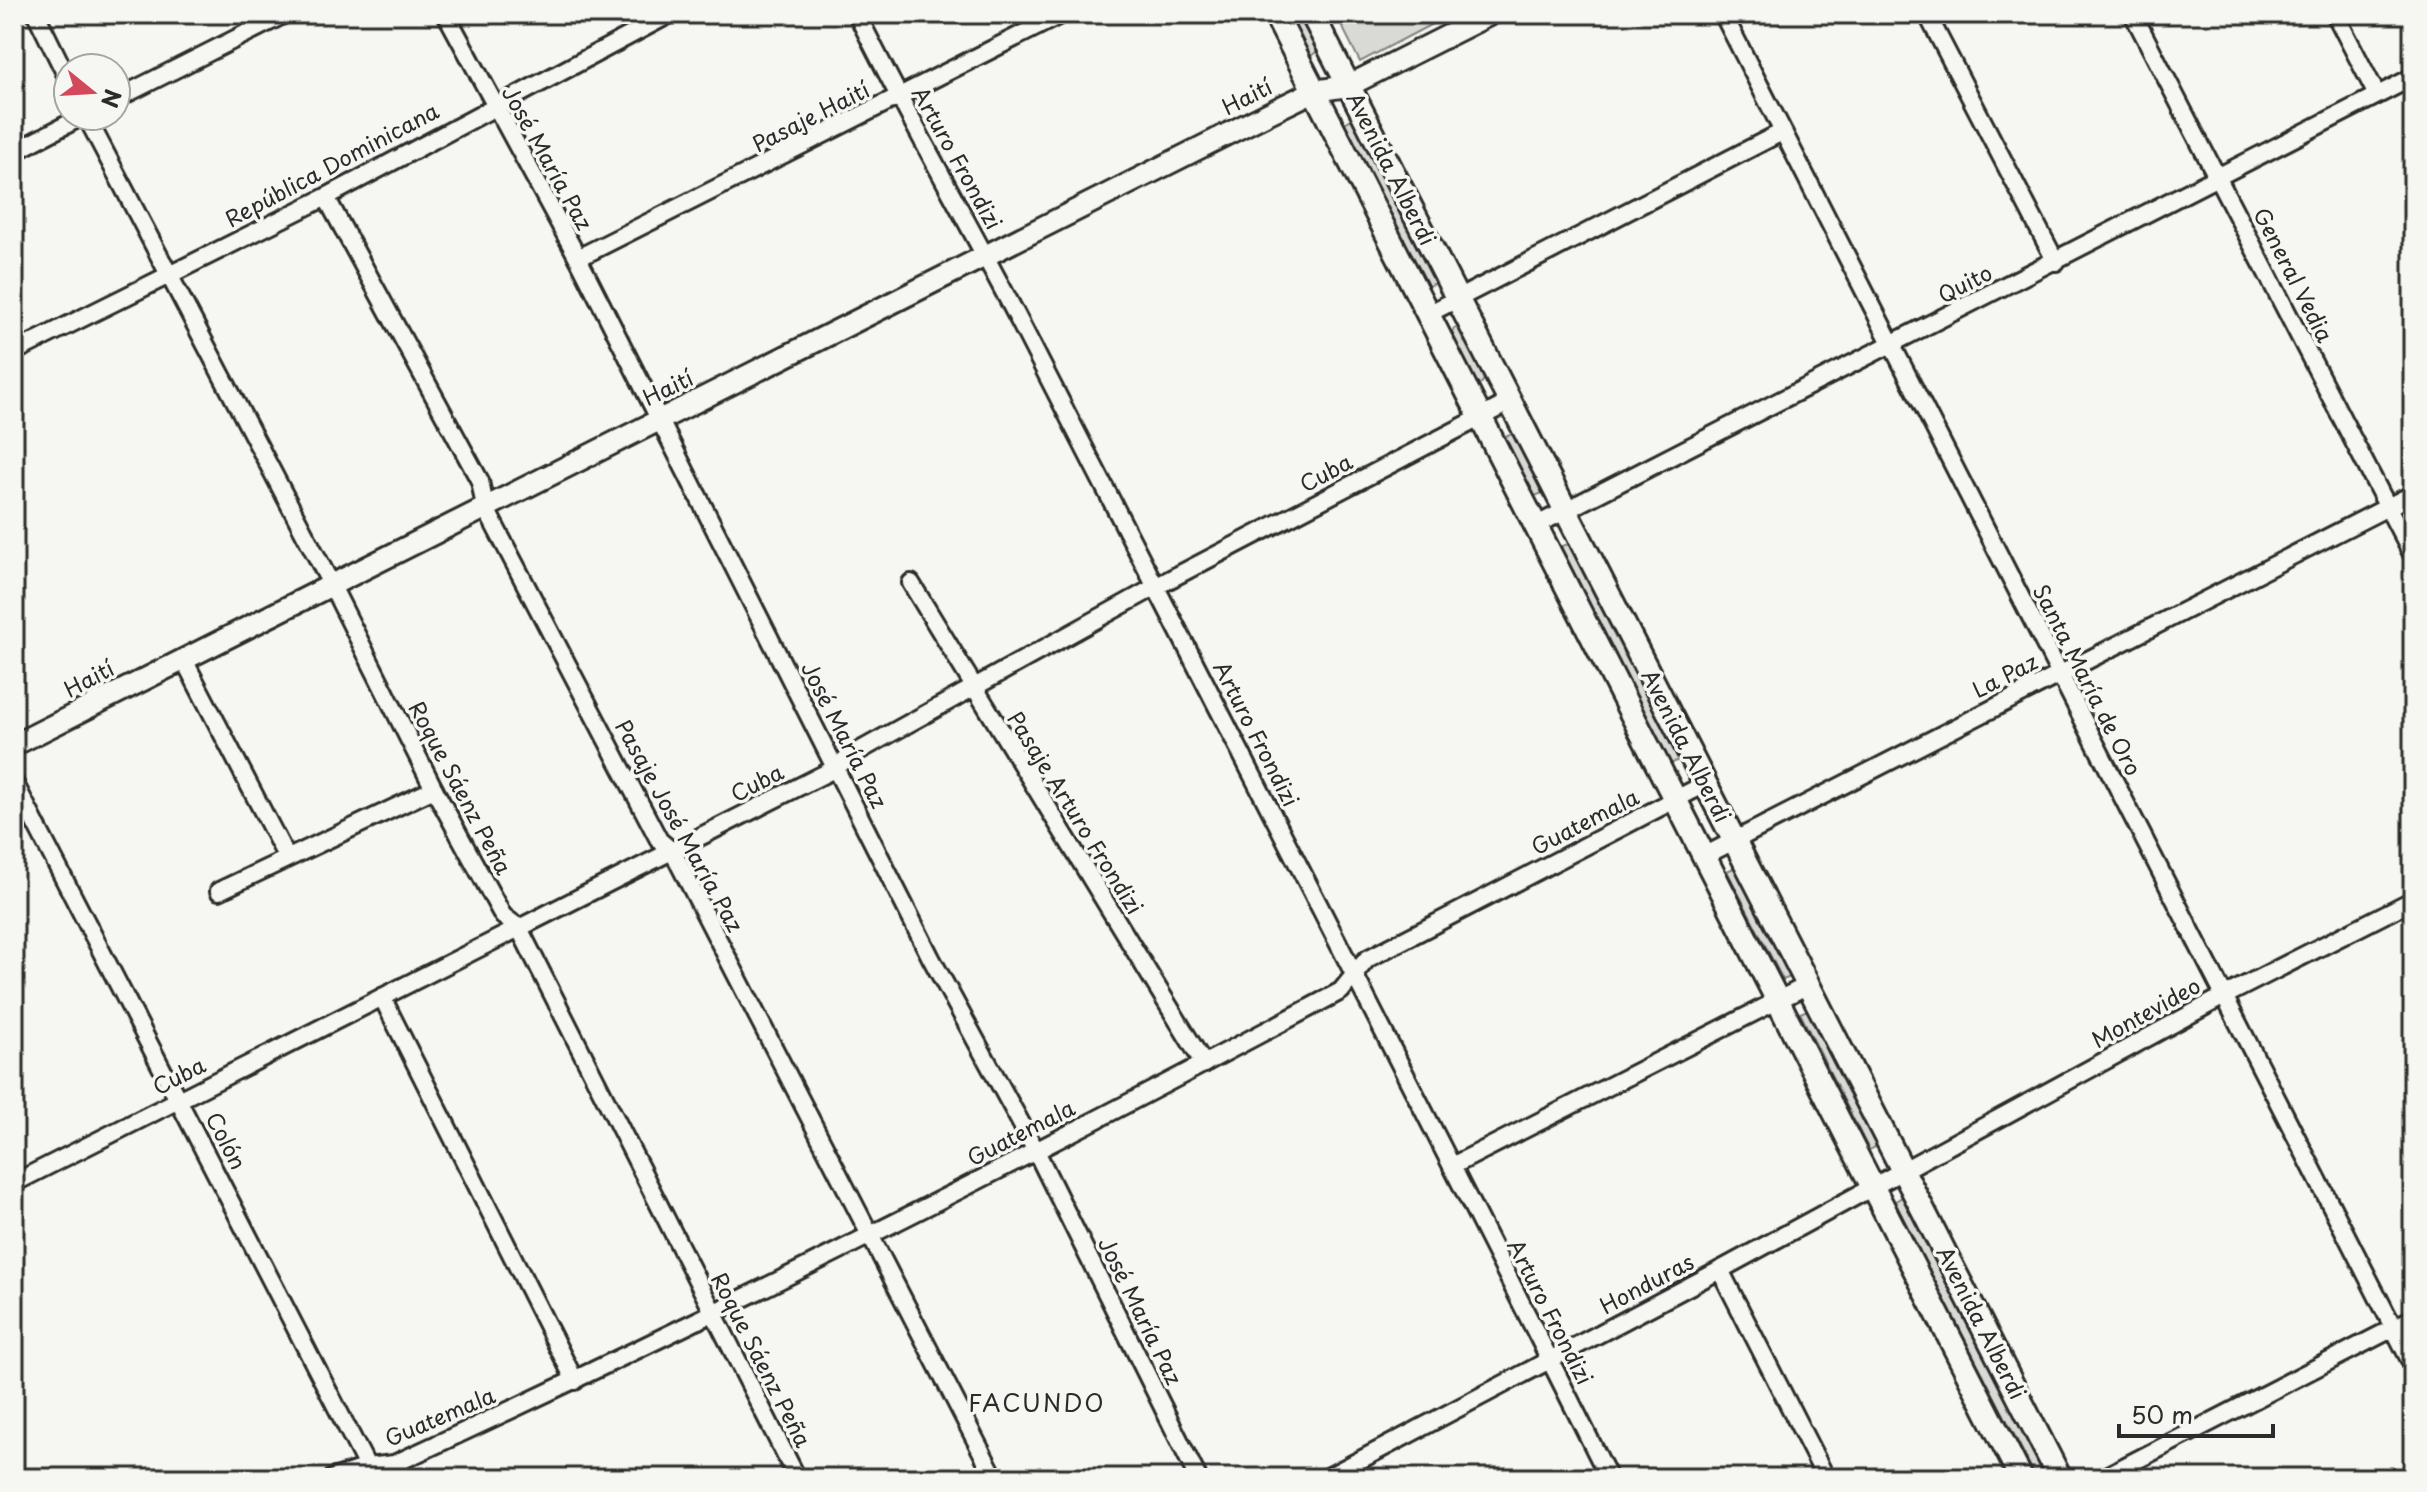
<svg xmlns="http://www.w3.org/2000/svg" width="2427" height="1492" viewBox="0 0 2427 1492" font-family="'Playpen Sans',sans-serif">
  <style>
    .green { fill: #d9d9d5; stroke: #828280; stroke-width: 2 }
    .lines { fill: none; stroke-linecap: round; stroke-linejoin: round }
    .minor-casing { stroke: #2b2b2b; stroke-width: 22 }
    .tertiary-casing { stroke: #2b2b2b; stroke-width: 26 }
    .secondary-casing { stroke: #2b2b2b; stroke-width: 28 }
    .minor { stroke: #f6f6f2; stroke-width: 16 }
    .tertiary { stroke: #f6f6f2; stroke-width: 20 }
    .secondary { stroke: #f6f6f2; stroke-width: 22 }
    .labels { text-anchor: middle; stroke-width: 7; stroke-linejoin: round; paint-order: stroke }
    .street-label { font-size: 22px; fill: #2b2b2b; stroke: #f6f6f2 }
    .neighbourhood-label { font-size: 24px; letter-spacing: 2px; fill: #2b2b2b; stroke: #f6f6f2 }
  </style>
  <rect width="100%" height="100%" fill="#f6f6f2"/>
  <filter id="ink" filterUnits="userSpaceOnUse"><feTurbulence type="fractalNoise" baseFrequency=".0125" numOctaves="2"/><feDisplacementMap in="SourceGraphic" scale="16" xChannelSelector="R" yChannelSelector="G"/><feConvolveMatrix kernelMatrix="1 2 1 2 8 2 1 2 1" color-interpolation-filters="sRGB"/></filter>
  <g filter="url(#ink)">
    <g class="green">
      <polygon points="1285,14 1297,14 1318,51 1309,57"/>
      <polygon points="1336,14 1451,14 1360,62"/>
      <polygon points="1355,117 1436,282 1426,288 1343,124"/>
      <polygon points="1454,328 1460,329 1486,376 1481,384 1476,383 1450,338"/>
      <polygon points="1515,433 1545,492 1535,496 1502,438"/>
      <polygon points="1572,543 1681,758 1671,764 1559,547"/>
      <polygon points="1738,866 1793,976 1783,980 1727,871"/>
      <polygon points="1810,1009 1880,1145 1869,1150 1800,1013"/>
      <polygon points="1902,1197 2044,1471 2035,1475 1894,1202"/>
    </g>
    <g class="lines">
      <defs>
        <g id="minor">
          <polyline points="36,14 68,79"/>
          <polyline points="446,14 578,258 931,958 1036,1151 1198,1478"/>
          <path d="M857,14C909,120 969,223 1023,328C1219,711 1417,1093 1609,1478"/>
          <polyline points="1723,14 2413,1366"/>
          <polyline points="1927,14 2056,262"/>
          <polyline points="2133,14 2413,556"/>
          <polyline points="2335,14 2377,95"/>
          <polyline points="116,99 285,14"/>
          <polyline points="86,116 331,584 434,789 503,916 519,928 797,1478"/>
          <polyline points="14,152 83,116"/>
          <polyline points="326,197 480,481 485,507 659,840 673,852 995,1478"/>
          <polyline points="578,258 1062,14"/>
          <polyline points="1428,314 1782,132"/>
          <polyline points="14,352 326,197 670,14"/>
          <polyline points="1535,526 2413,77"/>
          <polyline points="911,583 1204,1064"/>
          <polyline points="183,658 286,856"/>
          <polyline points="14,782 373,1478"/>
          <polyline points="1704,856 2413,494"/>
          <polyline points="219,891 434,789"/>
          <polyline points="382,997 575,1381"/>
          <polyline points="1452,1166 1808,985"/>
          <polyline points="14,1183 836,768 848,757 1155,587 1510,402"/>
          <polyline points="1720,1270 1826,1478"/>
          <path d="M333,1478L367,1467L394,1464C715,1317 1030,1157 1341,991L1367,959L1705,784"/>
          <polyline points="1326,1478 1720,1270 2224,996 2413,900"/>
          <polyline points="2102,1478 2413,1318"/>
        </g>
        <polyline id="tertiary" points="14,745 1269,113 1314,91 1348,86 1491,14"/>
        <g id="secondary">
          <polyline points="1275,14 2021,1478"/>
          <polyline points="1312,14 2060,1478"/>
        </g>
      </defs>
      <use href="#minor" class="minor-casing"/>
      <use href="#tertiary" class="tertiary-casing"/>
      <use href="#secondary" class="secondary-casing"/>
      <use href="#minor" class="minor"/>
      <use href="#tertiary" class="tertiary"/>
      <use href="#secondary" class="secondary"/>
    </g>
  </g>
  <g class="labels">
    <g class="street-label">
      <text transform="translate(1247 97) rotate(-27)" y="8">Haití</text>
      <text transform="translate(811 117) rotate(-27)" y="8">Pasaje Haití</text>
      <text transform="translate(547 158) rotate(61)" y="8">José María Paz</text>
      <text transform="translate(957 158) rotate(61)" y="8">Arturo Frondizi</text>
      <text transform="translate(332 165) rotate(-28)" y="8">República Dominicana</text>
      <text transform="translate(1391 169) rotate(63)" y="8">Avenida Alberdi</text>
      <text transform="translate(2293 275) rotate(63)" y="8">General Vedia</text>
      <text transform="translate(1965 284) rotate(-27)" y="8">Quito</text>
      <text transform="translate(668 388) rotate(-26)" y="8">Haití</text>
      <text transform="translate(1326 473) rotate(-28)" y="8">Cuba</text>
      <text transform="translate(2005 676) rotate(-27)" y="8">La Paz</text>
      <text transform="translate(89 679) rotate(-28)" y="8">Haití</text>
      <text transform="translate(2087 680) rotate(63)" y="8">Santa María de Oro</text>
      <text transform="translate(1256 734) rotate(63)" y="8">Arturo Frondizi</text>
      <text transform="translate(844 735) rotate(63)" y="8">José María Paz</text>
      <text transform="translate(1686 746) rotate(63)" y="8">Avenida Alberdi</text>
      <text transform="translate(757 783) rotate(-27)" y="8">Cuba</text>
      <text transform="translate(460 788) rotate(62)" y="8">Roque Sáenz Peña</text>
      <text transform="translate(1075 813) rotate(58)" y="8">Pasaje Arturo Frondizi</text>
      <text transform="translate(1585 822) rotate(-27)" y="8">Guatemala</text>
      <text transform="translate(679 826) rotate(61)" y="8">Pasaje José María Paz</text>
      <text transform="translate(2146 1013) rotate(-29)" y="8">Montevideo</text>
      <text transform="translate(179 1076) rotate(-27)" y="8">Cuba</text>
      <text transform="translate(1021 1133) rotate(-27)" y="8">Guatemala</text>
      <text transform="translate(226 1141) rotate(63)" y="8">Colón</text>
      <text transform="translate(1647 1284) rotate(-28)" y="8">Honduras</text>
      <text transform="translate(1140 1311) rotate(64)" y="8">José María Paz</text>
      <text transform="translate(1550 1312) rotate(63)" y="8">Arturo Frondizi</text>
      <text transform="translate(1981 1323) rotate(63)" y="8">Avenida Alberdi</text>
      <text transform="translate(761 1360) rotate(63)" y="8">Roque Sáenz Peña</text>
      <text transform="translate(440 1417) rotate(-23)" y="8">Guatemala</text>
    </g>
    <g class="neighbourhood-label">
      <text x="1037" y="1412">FACUNDO</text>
    </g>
  </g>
  <rect width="2427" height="1492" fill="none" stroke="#f6f6f2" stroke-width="48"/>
  <rect x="24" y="24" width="2379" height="1444" fill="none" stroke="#2b2b2b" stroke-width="3" filter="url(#ink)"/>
  <g transform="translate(92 92) rotate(108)"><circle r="38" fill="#f6f6f2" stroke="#a5a5a2" stroke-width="2"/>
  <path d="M0-6L14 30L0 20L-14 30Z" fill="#d1495b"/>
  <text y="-12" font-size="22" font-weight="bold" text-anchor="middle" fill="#2b2b2b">N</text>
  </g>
  <path d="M2119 1424v12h154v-12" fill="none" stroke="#2b2b2b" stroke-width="4"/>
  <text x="2131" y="1424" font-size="24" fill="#2b2b2b" stroke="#f6f6f2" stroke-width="6" paint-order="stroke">50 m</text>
</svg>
